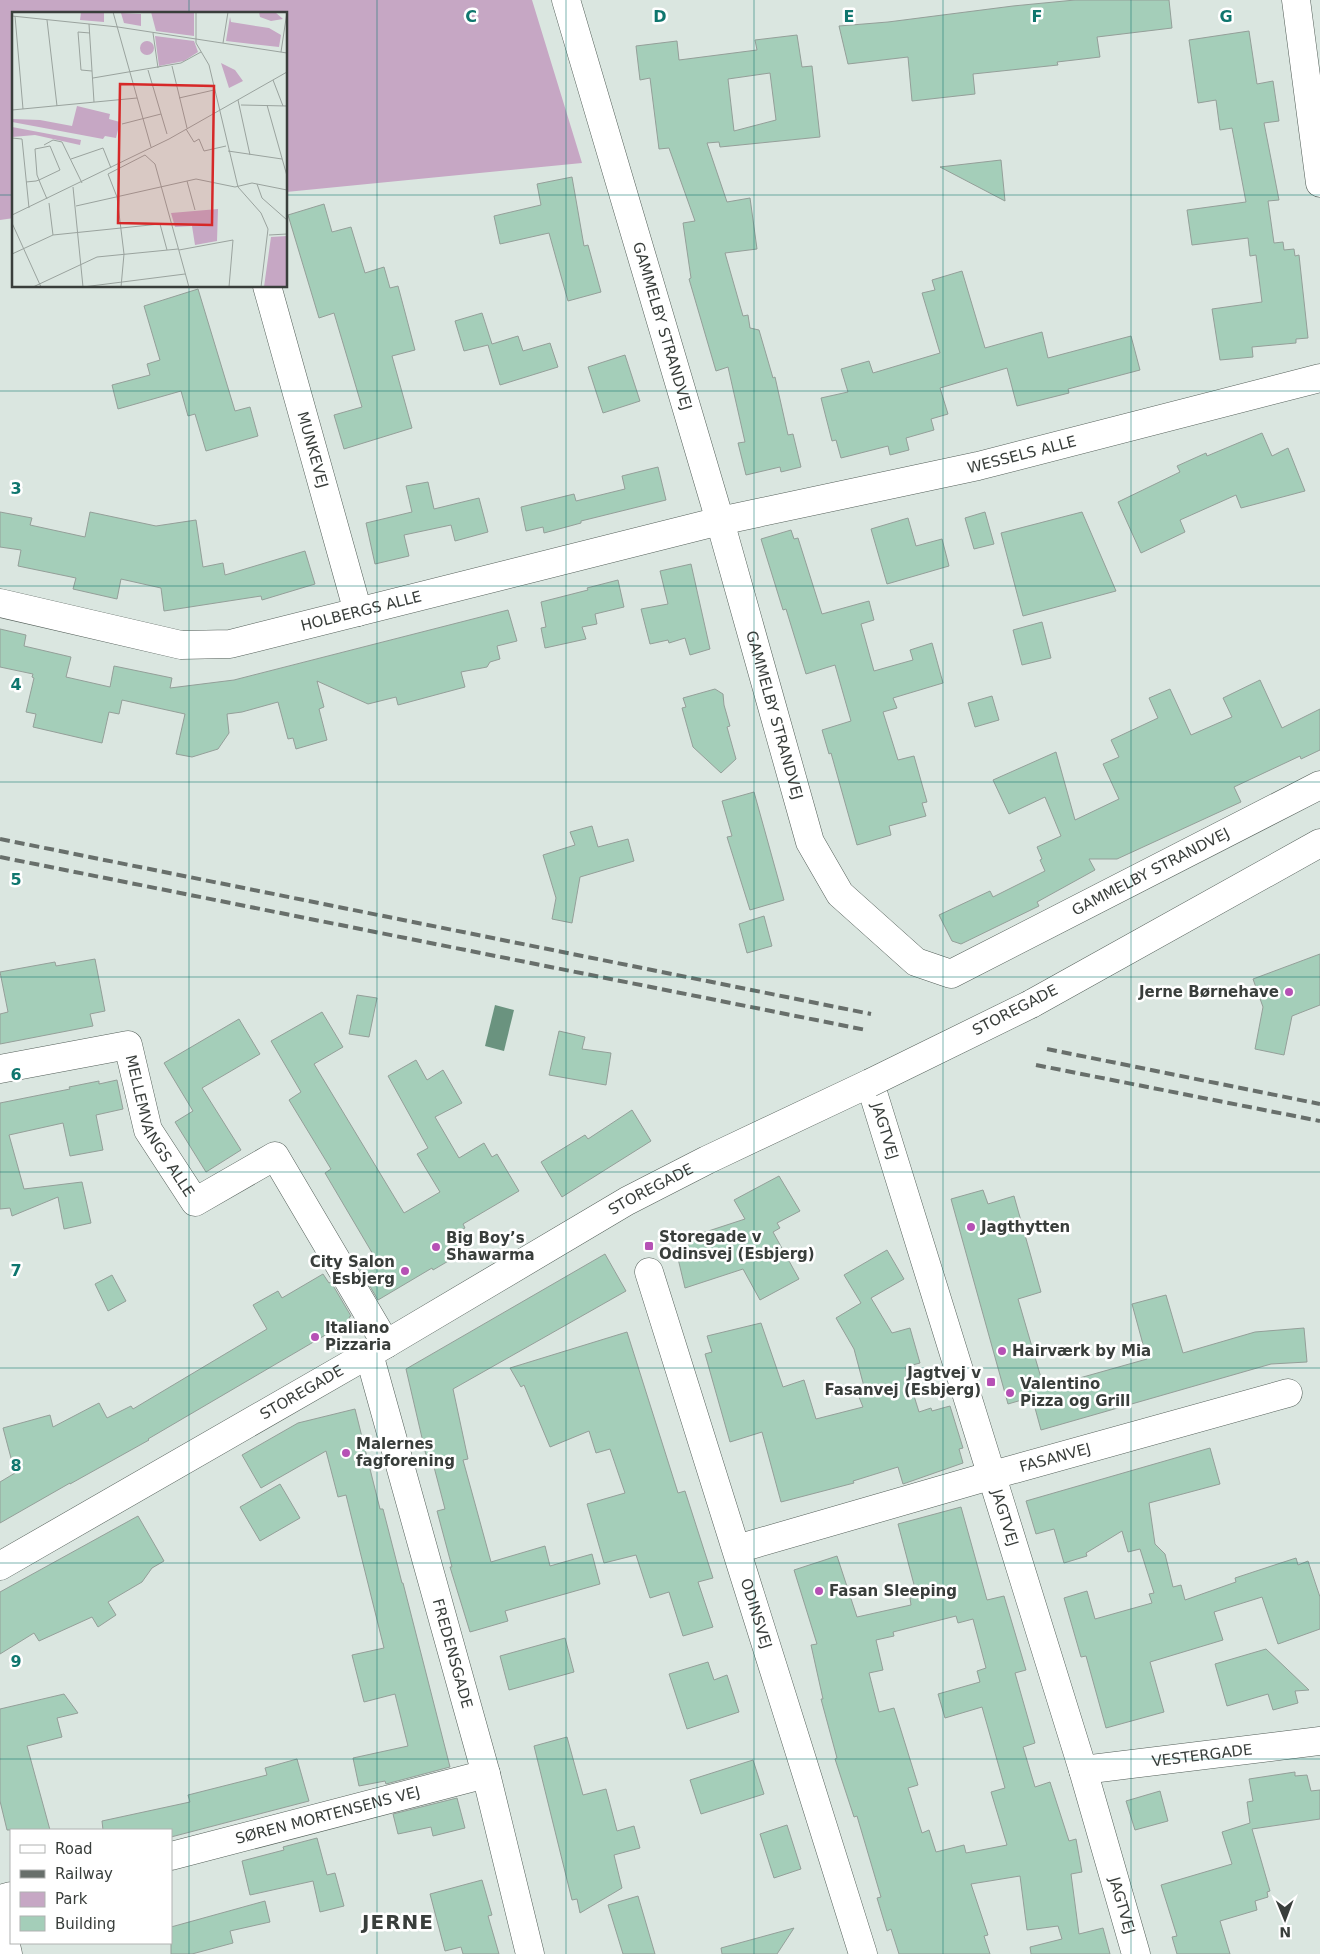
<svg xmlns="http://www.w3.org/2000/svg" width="1320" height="1954" viewBox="0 0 1320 1954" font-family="'DejaVu Sans',sans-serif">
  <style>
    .green { fill: #c6a7c4 }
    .water { fill: #6a937f }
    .building { fill: #a4ceb9; stroke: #949f99; fill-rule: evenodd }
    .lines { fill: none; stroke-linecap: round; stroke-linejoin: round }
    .minor-casing { stroke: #545f59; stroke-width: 29 }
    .minor { stroke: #fff; stroke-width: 28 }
    .rail { stroke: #686f6b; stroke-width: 4; stroke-dasharray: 10 5; stroke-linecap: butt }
    .minor-bridge-casing { stroke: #545f59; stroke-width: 29; stroke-linecap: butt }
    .minor-bridge { stroke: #fff; stroke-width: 28 }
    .grid { fill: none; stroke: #0f766e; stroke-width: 1; stroke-opacity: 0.55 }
    .poi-dot { fill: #b651b5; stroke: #fff; stroke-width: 2 }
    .labels { text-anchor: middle; stroke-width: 5; stroke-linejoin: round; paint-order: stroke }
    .street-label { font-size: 15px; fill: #393e3b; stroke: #fff }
    .poi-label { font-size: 15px; font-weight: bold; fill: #393e3b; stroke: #fff; text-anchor: start }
    .district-label { font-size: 20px; font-weight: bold; letter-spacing: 1px; fill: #393e3b; stroke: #fff }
    .inset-road { fill: none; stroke: #9aa39e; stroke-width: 1 }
    .view { fill: #d62828; fill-opacity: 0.15; stroke: #d62828; stroke-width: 2.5 }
    .inset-edge { fill: none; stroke: #393e3b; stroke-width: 2.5 }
    .grid-label { font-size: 16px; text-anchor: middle; font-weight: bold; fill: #0f766e; stroke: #fff; stroke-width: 5; stroke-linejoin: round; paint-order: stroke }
  </style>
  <rect width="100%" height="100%" fill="#dae6e0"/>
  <polygon class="green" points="0,0 532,0 582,163 286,192 286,14 14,14 14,218 0,220"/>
  <polygon class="water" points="495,1005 514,1010 504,1051 485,1046"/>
  <g class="building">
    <polygon points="1075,0 1169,0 1172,28 1097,37 1100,57 1057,62 1058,65 973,74 975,94 912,101 908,57 848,64 839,26 888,22 1013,6"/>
    <polygon points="1249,31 1257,84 1273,81 1279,121 1264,123 1279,200 1268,201 1274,243 1283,242 1284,250 1294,249 1295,256 1299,255 1308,338 1296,339 1296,343 1252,347 1253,357 1220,360 1212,309 1262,302 1256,255 1250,256 1248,238 1192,245 1187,210 1246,202 1232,128 1220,130 1216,100 1198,103 1189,40"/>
    <path d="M797,35L802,67L812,66L820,137L720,147L719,142L707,143L727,202L750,198L757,249L725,253L743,316L748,315L750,328L759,330L773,378L775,377L788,435L793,434L801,467L781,472L780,467L746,475L738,443L745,442L728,367L716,371L689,279L691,278L683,223L695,221L669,148L659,149L650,78L640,80L636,46L677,41L679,60L757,50L755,40ZM770,73L776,120L734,131L728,79Z"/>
    <polygon points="1001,160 1005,201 940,167"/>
    <polygon points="572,177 584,246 588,245 601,292 568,301 549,233 500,244 494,216 541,205 537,184"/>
    <polygon points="324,204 332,232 351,227 365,273 384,267 390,288 398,286 415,350 392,356 412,428 344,449 334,415 362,407 334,313 319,318 288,215"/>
    <polygon points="962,271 985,348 1042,332 1048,358 1131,336 1140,370 1068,389 1069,393 1017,406 1007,368 940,388 948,414 931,419 934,430 906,438 909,450 890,455 888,446 841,458 836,440 832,441 821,398 848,392 841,369 869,361 873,373 940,353 922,293 935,290 932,280"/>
    <polygon points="198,289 235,411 250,407 258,436 206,451 195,414 188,416 181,391 118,409 112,385 150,375 147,364 160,360 144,306"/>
    <polygon points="482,313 492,344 518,336 523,351 550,343 558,367 500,385 488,345 464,351 455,321"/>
    <polygon points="625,355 640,401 603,413 588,367"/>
    <polygon points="1262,433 1272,456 1288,448 1305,491 1241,508 1236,495 1180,520 1185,532 1141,553 1118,502 1180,472 1177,466 1206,453 1207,456"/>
    <polygon points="658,467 666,500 581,521 581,523 544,533 543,527 526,531 521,507 574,494 576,501 625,489 622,476"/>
    <polygon points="428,482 434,509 479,498 488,532 455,541 451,525 404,535 409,556 375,564 366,523 412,512 406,486"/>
    <polygon points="0,512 32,518 30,525 85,537 90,512 156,526 196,520 203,567 223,563 225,575 305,551 315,584 262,600 261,596 164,611 161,588 121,579 117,599 73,589 76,578 18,566 21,550 0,547"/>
    <polygon points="985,512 994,544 974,549 965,518"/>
    <polygon points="1082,512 1116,591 1023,616 1001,533"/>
    <polygon points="908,518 916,546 942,539 949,566 887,584 871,529"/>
    <polygon points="791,530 794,539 798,538 822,614 869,601 874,620 861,624 874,671 913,660 910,650 932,643 943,683 893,698 897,708 883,712 898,760 914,756 927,802 922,803 926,816 889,826 891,835 857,845 831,753 829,754 822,730 851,721 835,665 806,674 786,609 783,610 761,539"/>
    <polygon points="691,564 710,649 690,655 685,638 669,643 668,640 650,644 641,609 668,604 660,571"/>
    <polygon points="618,580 624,607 595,614 597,624 582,627 586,639 545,648 541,628 546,627 541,602 588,590 587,588"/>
    <polygon points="508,610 517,641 497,646 500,659 490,662 487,667 461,672 465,687 398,705 396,697 368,704 317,681 324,707 319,709 327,740 296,749 293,738 288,739 278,702 242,712 227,714 229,733 218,749 192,757 176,754 185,714 122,700 119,714 109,712 102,743 33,727 36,714 26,712 34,678 32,677 33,674 0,667 0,629 26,635 24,646 71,657 66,677 110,687 114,666 172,678 170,688 234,680"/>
    <polygon points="1042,622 1051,658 1022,665 1013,630"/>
    <polygon points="1260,680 1282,728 1320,709 1320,750 1301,759 1300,756 1234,787 1241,802 1117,859 1089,859 1095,870 1037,902 1039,906 961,944 952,941 939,915 990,891 993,897 1045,871 1040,860 1042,859 1037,847 1061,836 1045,797 1009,814 993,780 1056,752 1075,820 1119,799 1103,764 1119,757 1111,740 1158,718 1149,698 1170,689 1191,735 1232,717 1223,698"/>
    <polygon points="715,689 723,694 724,705 730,726 727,727 736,759 721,773 693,747 682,708 686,707 683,698"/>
    <polygon points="992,696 999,720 975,727 968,703"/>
    <polygon points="754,792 784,900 750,910 727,837 732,836 722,801"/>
    <polygon points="592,826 598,847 628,839 634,861 580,877 572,923 552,919 556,898 543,855 575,845 570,832"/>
    <polygon points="764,916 772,946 747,953 739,924"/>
    <polygon points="1320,954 1320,1005 1292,1016 1284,1055 1255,1049 1263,1007 1253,979"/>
    <polygon points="95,959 105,1011 90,1014 93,1026 0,1044 0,1014 8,1012 0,972 55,962 56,966"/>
    <polygon points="357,995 377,998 369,1037 349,1034"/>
    <polygon points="322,1012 343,1047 314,1064 404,1213 440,1192 417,1154 428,1148 388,1076 416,1060 427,1080 443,1070 462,1103 435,1117 459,1158 484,1143 492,1157 497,1154 519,1191 463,1224 465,1228 452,1235 462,1253 433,1270 432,1268 378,1300 358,1266 374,1256 325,1173 331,1169 289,1100 301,1092 271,1041"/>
    <polygon points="239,1019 260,1054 202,1088 241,1150 206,1172 175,1122 193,1111 164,1063"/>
    <polygon points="559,1031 585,1037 582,1049 611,1053 606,1085 549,1075"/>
    <polygon points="117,1080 123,1109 96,1115 103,1150 70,1156 63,1123 9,1135 24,1189 82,1182 91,1223 64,1229 58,1197 12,1216 10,1208 0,1209 0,1103 70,1089 69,1087 99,1081 99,1084"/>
    <polygon points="632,1110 651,1141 562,1197 541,1162 585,1135 588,1139"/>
    <polygon points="779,1176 800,1211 777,1223 780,1228 773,1232 799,1279 760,1300 743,1269 685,1288 676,1250 689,1245 687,1238 745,1219 734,1200"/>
    <polygon points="983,1190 988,1204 1014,1196 1041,1292 1018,1299 1044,1388 1147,1359 1132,1304 1166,1295 1183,1353 1255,1332 1304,1328 1307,1362 1271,1364 1041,1430 1032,1397 1008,1404 951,1199"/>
    <polygon points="887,1250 904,1279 871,1298 892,1333 910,1328 920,1363 905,1367 919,1412 931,1408 932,1411 950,1406 963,1448 959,1449 963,1463 903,1484 898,1467 853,1481 854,1483 781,1502 762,1432 730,1442 705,1354 712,1352 707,1336 761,1323 783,1387 804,1380 816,1419 863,1407 859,1397 866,1394 854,1349 836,1318 861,1303 844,1275"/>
    <polygon points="605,1254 626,1291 453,1389 468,1459 463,1460 491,1562 545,1546 550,1566 592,1554 600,1584 505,1611 508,1621 470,1632 450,1567 452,1567 437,1511 445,1509 434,1467 429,1468 406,1369"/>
    <polygon points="323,1274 329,1283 331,1282 351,1316 349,1317 351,1320 148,1439 149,1440 70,1484 70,1483 0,1523 0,1482 15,1473 3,1428 50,1415 53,1427 99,1403 107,1418 131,1406 133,1409 267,1329 253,1305 278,1291 282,1298"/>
    <polygon points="112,1275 126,1301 108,1311 95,1284"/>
    <polygon points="627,1332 678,1493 685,1491 713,1578 698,1582 713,1627 683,1636 669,1592 650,1598 636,1555 604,1563 587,1504 625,1493 610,1449 596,1453 589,1431 550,1447 524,1385 521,1387 510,1368"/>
    <polygon points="355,1409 380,1509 383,1509 402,1583 403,1583 450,1767 386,1784 385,1781 359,1786 353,1758 408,1746 395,1694 364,1702 352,1655 384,1648 346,1495 338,1497 326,1451 261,1488 242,1455 298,1423"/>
    <polygon points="1210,1448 1220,1484 1149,1503 1155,1544 1165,1554 1173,1587 1181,1585 1185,1600 1236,1582 1235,1578 1296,1558 1298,1565 1308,1561 1320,1597 1320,1629 1278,1644 1262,1597 1214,1612 1223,1640 1150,1662 1164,1712 1106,1728 1086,1656 1081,1657 1064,1598 1087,1591 1095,1619 1152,1603 1149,1594 1154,1593 1140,1549 1128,1552 1122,1531 1086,1553 1087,1556 1064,1563 1054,1529 1036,1534 1026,1501"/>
    <polygon points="280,1484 300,1518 260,1541 240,1507"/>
    <path d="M961,1507L987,1600L1004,1596L1026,1670L1015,1673L1035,1743L1023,1747L1035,1787L1050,1782L1069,1841L1076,1839L1082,1872L1071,1874L1079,1934L1103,1928L1110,1954H1031L1030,1947L1062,1939L1058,1926L1027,1930L1020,1876L971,1884L988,1935L984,1936L990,1954H899L891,1929L887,1931L877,1898L881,1897L857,1816L854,1817L835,1759L837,1758L821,1699H823L811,1645L817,1644L794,1570L837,1556L857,1617L911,1605L910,1598L917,1596L898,1524ZM956,1616L958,1623L973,1619L986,1668L977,1671L980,1682L938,1694L945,1718L982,1707L1005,1788L991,1792L1007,1845L966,1853L964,1845L936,1852L929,1830L922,1833L908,1788L918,1785L894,1708L879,1712L869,1673L883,1670L876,1640L894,1636L893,1632Z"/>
    <polygon points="138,1516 164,1561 152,1568 142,1582 108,1602 116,1615 98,1627 92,1617 39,1641 34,1633 0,1654 0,1592"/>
    <polygon points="565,1638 574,1672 509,1690 500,1656"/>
    <polygon points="1266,1649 1309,1690 1295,1691 1298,1703 1273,1710 1268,1694 1227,1706 1215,1664"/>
    <polygon points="708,1662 714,1680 727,1675 739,1712 687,1729 669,1674"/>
    <polygon points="64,1694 78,1713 57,1718 62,1737 27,1746 50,1830 7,1830 0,1801 0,1709"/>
    <polygon points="567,1737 583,1795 606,1789 617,1831 634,1826 640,1848 614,1855 622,1888 580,1913 577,1899 572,1900 534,1746"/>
    <polygon points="297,1759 309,1801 171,1837 171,1830 103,1830 102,1821 190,1802 188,1795 267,1775 265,1768"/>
    <polygon points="753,1760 764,1794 701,1814 690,1780"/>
    <polygon points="1295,1772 1295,1776 1307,1775 1311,1791 1320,1790 1320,1819 1252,1829 1270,1891 1267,1892 1268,1897 1255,1901 1257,1910 1220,1921 1230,1954 1177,1954 1172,1937 1177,1936 1161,1885 1232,1864 1222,1832 1250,1823 1247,1802 1253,1801 1249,1779"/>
    <polygon points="1160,1791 1168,1821 1135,1830 1126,1801"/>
    <polygon points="457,1798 465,1828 433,1836 431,1827 398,1834 393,1814"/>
    <polygon points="787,1825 801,1869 774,1878 760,1834"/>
    <polygon points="317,1838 327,1875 335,1873 344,1906 320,1912 313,1881 250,1895 242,1861 284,1850 283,1847"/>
    <polygon points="482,1880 492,1915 488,1916 499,1954 463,1954 461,1947 445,1951 430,1894"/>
    <polygon points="638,1896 655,1954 623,1954 608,1905"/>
    <polygon points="265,1901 270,1922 230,1931 233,1943 192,1954 171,1954 171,1927"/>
    <polygon points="794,1928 777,1954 722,1954 721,1948"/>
  </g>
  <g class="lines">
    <defs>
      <g id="minor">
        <path id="s1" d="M566,0L720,521L810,842L840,894L916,962L951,974L1320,785"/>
        <polyline points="1296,0 1320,183"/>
        <path id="s2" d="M267,286L358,612"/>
        <path id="s3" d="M0,603L181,645L230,644L720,521L978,466L1320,378"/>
        <polyline points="1031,1004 1320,843"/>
        <path id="s4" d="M0,1069L128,1045L148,1130L195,1202L275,1156L386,1344"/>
        <path id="s5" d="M649,1272L863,1954"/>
        <path id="s6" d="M369,1354L486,1774L530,1954"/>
        <path id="s7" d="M737,1549L993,1475L1288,1393"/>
        <path id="s8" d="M0,1566L386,1344L627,1201L707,1160L870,1083L1083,1770L1136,1954"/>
        <path id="s9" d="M1083,1770L1320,1741"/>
        <path id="s10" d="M171,1856L486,1774"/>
        <polyline points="0,1899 11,1896"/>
        <polyline points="0,1919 8,1954"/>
      </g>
    </defs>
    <use href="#minor" class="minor-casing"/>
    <use href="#minor" class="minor"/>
    <g class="rail">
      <polyline points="0,839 871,1014"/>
      <polyline points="0,857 866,1030"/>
      <polyline points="1047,1049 1320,1104"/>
      <polyline points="1036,1065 1320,1121"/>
    </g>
    <defs>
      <polyline id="minor-bridge" points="870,1083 1031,1004"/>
    </defs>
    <use href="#minor-bridge" class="minor-bridge-casing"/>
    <use href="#minor-bridge" class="minor-bridge"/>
  </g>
  <path class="grid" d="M189,0V14M377,0V1954M566,0V1954M754,0V1954M943,0V1954M1131,0V1954M0,195H14M286,195H1320M189,286V1954M0,391H1320M0,586H1320M0,782H1320M0,977H1320M0,1172H1320M0,1368H1320M0,1563H1320M0,1759H1320"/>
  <g class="poi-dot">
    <circle cx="1289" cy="992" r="5"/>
    <circle cx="971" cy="1227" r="5"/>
    <rect x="644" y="1241" width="10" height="10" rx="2.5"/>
    <circle cx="436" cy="1247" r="5"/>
    <circle cx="405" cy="1271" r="5"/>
    <circle cx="315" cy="1337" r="5"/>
    <circle cx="1002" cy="1351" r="5"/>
    <rect x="986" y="1377" width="10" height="10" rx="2.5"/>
    <circle cx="1010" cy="1393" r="5"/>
    <circle cx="346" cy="1453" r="5"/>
    <circle cx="819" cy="1591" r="5"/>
  </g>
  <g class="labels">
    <g class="street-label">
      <text dy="5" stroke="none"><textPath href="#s1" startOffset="340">GAMMELBY STRANDVEJ</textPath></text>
      <text dy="5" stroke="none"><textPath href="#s2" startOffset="170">MUNKEVEJ</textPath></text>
      <text dy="5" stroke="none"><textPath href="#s3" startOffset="1049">WESSELS ALLE</textPath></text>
      <text dy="5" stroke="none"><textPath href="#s3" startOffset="370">HOLBERGS ALLE</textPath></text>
      <text dy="5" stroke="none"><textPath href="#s1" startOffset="745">GAMMELBY STRANDVEJ</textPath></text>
      <text dy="5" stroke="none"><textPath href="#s1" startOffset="1300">GAMMELBY STRANDVEJ</textPath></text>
      <text transform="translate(1015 1010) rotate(-27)" y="5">STOREGADE</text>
      <text dy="5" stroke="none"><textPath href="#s4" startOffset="218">MELLEMVANGS ALLE</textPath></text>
      <text dy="5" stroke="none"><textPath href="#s8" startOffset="1046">JAGTVEJ</textPath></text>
      <text dy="5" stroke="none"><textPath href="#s8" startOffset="752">STOREGADE</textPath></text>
      <text dy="5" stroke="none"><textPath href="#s8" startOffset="348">STOREGADE</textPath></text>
      <text dy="5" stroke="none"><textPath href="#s7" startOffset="331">FASANVEJ</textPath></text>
      <text dy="5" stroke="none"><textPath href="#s8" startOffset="1451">JAGTVEJ</textPath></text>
      <text dy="5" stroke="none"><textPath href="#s5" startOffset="358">ODINSVEJ</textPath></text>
      <text dy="5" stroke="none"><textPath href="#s6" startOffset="311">FREDENSGADE</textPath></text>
      <text dy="5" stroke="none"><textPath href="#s9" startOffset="120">VESTERGADE</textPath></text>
      <text dy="5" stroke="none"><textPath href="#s10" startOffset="162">SØREN MORTENSENS VEJ</textPath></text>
      <text dy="5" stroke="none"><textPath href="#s8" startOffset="1856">JAGTVEJ</textPath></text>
    </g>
    <g class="poi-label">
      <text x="1279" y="997" text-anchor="end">Jerne Børnehave</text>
      <text x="981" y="1232">Jagthytten</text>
      <text x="659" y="1242">Storegade v<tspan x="659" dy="17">Odinsvej (Esbjerg)</tspan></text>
      <text x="446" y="1243">Big Boy’s<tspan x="446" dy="17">Shawarma</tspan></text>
      <text x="395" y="1267" text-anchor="end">City Salon<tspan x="395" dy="17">Esbjerg</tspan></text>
      <text x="325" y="1333">Italiano<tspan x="325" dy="17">Pizzaria</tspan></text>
      <text x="1012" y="1356">Hairværk by Mia</text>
      <text x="981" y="1378" text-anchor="end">Jagtvej v<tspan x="981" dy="17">Fasanvej (Esbjerg)</tspan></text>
      <text x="1020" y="1389">Valentino<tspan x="1020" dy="17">Pizza og Grill</tspan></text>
      <text x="356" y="1449">Malernes<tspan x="356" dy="17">fagforening</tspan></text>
      <text x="829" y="1596">Fasan Sleeping</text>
    </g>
    <g class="district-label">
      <text x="398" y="1929">JERNE</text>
    </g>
  </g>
  <g transform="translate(12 12)">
    <rect width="275" height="275" fill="#dae6e0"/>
    <path d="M69,0H92V10L68,8ZM139,0H182V24L144,19ZM247,0H263L271,7L259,9L248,5ZM109,1L129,2V14L112,11ZM218,5L219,10L257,16L269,23L267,35L214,29ZM143,24L182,29L186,40L172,49L147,54ZM128 36a7 7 0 1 1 14 0a7 7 0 1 1-14 0ZM209,51L223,58L231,69L217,76ZM65,94L98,102L97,107L108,110L104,126L93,124L91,127L0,110V107L28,108L60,114ZM0,115L69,128L68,133L23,123L0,125ZM206,197L205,229L183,233L180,214L163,215L159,201ZM275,224V275H252L259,225Z" fill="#c6a7c4"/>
    <path class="inset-road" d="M101,0L139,135M184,0V31L197,53L226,175L249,201L256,217L249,275M0,4L106,15L275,41M3,4L11,97M35,8L45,94M77,12L82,90M78,21L66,20L69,58L80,59M141,21L146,56M211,31L216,0M269,40L275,0M160,54L175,116M136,58L155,122M81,66L169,51L189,40M261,68L271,94M167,86L202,78M226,88L238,143M229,93L275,94M255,93L275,164M0,98L125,86M110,112L149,102M174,117L182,130L187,127L192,139L214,134M0,126L10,127L17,196M32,133L41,128L50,130L70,171M216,139L270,147M59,147L91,136L99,156M175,169L183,198M14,170L24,169L27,168L48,158L38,134L23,137L25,163L29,173L35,187M245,172L250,186L275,208M61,175L71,275L173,262M37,191L41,223M64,194L184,167L223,175L240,171L275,178M0,203L157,127L275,60M0,211L29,275M257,223L275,222M167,238L221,228L217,275M0,242L41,223L148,212L155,238M21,275L85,245L166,237M109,275L112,242L105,185L96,162L133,143L143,152L177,275M219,275H249"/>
    <path class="view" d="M108,72L202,74L200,213L106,211Z"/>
    <rect width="275" height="275" class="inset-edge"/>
  </g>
  <g class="grid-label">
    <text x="471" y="22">C</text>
    <text x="660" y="22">D</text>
    <text x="849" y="22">E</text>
    <text x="1037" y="22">F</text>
    <text x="1226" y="22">G</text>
    <text x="16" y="494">3</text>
    <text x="16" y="690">4</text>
    <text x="16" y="885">5</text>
    <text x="16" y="1080">6</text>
    <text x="16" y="1276">7</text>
    <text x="16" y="1471">8</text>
    <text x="16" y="1667">9</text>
  </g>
  <rect x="10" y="1829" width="162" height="115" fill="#ffffff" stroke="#b0b2b1"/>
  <rect x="20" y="1845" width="25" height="8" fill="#ffffff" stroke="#b0b2b1"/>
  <text x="55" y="1854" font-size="15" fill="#393e3b">Road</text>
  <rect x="20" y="1870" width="25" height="8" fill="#686f6b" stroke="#b0b2b1"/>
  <text x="55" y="1879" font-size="15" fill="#393e3b">Railway</text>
  <rect x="20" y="1892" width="25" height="15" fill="#c6a7c4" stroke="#b0b2b1"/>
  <text x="55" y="1904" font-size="15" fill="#393e3b">Park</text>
  <rect x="20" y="1916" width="25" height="15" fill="#a4ceb9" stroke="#b0b2b1"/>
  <text x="55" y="1929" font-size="15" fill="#393e3b">Building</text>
  <g transform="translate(1285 1919) rotate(179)" stroke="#ffffff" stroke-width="4" paint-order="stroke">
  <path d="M0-4L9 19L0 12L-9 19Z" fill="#393e3b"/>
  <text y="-8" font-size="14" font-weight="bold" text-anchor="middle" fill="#393e3b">N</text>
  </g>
</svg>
